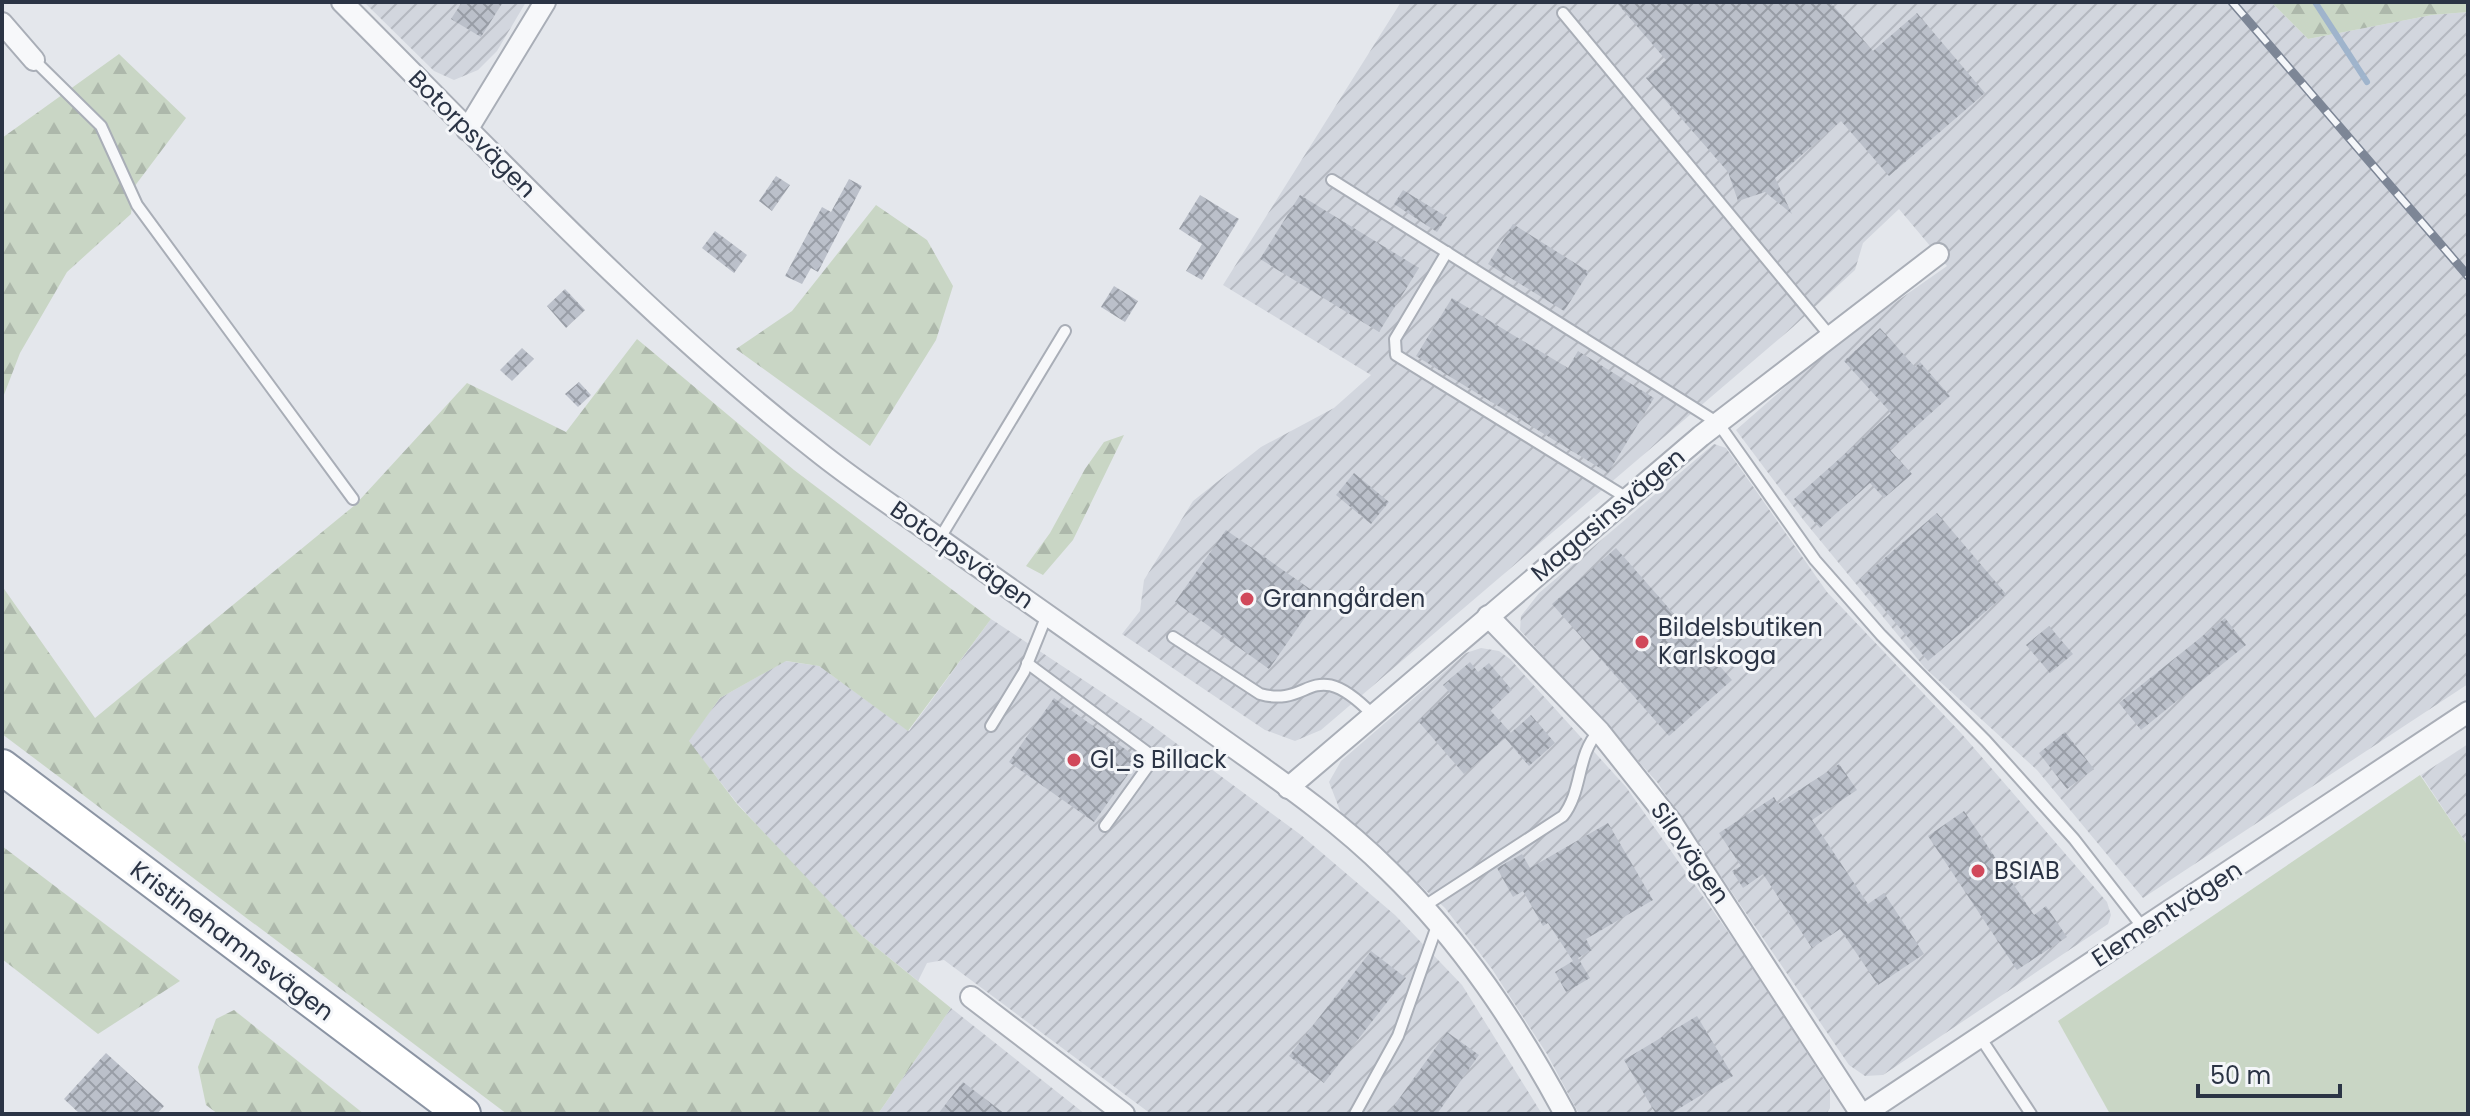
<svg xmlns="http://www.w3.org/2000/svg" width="2470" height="1116" viewBox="0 0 2470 1116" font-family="Poppins,sans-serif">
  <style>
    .industrial { fill: url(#industrial-furrows) }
    .grass { fill: #c9d6c5 }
    .forest { fill: url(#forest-firs) }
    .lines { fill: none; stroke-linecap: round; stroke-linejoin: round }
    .stream { stroke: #9fb4cc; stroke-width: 6 }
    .building { fill: url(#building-cross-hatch) }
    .service-casing { stroke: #a9aeb7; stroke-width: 14 }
    .minor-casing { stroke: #a9aeb7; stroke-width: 24 }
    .trunk-casing { stroke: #8b94a3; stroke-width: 38 }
    .service { stroke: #f7f8fa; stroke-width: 10 }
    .minor { stroke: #f7f8fa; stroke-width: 20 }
    .trunk { stroke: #fff; stroke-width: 34 }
    .rail-casing { stroke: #7d8696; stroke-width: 9 }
    .rail { stroke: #f4f6f9; stroke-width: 6; stroke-dasharray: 18; stroke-linecap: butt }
    .poi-dot { fill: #d1495b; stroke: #f4f6f9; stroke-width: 3 }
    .labels { text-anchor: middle; stroke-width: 6; stroke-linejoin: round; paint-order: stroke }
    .street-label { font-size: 24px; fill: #2b3445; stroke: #f4f6f9 }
    .poi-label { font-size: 24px; fill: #2b3445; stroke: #f4f6f9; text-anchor: start }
  </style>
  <defs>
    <pattern id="industrial-furrows" width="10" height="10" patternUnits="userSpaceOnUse" patternTransform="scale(2)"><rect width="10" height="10" fill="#d2d6de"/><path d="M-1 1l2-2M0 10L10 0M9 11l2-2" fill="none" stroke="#b4b8c0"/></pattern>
    <pattern id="forest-firs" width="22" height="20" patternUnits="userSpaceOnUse" patternTransform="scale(2)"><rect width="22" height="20" fill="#c9d6c5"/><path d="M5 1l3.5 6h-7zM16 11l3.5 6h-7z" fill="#adb8ab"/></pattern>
    <pattern id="building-cross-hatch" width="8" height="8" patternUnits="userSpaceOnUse" patternTransform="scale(2)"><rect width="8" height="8" fill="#bbc0ca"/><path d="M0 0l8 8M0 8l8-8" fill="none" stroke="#989da6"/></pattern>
  </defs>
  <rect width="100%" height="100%" fill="#e4e7ec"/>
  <g class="industrial">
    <polygon points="364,2 526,2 497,51 478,70 454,80 434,71"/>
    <polygon points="1401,2 2271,2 2308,39 2432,15 2468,12 2468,684 2143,898 2037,770 1925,668 1805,522 1736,430 1826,351 1947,266 1899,209 1863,243 1855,270 1793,327 1321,730 1295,741 1265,730 1122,634 1140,611 1144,580 1193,501 1261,447 1334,408 1371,375 1223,285"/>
    <polygon points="1714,444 1726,448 1827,592 1961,733 2107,902 2111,915 2108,924 1883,1075 1865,1076 1849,1065 1657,782 1520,630 1521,616 1539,593"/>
    <polygon points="991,619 1150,724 1301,835 1395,915 1462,985 1542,1114 1151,1114 944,960 927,963 918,981 861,935 799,872 737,803 688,741 720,698 785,661 819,666 909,731"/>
    <polygon points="1481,648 1499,651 1510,659 1626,787 1747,959 1830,1089 1830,1108 1826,1114 1579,1114 1547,1054 1492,969 1445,908 1341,813 1329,782 1341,761 1466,653"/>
    <polygon points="2468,744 2468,846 2421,775"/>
    <polygon points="951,1008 1085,1114 878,1114"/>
  </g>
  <polygon class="grass" points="2420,775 2468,846 2468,1114 2110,1114 2058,1021"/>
  <g class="forest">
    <polygon points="2271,2 2468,2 2468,12 2432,15 2308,39"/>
    <polygon points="119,54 186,118 134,187 131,214 67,272 20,353 2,400 2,138"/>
    <polygon points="876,205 927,240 953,286 936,340 870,446 736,349 792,311"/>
    <polygon points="637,339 794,470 991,619 908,731 819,666 786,661 720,698 689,741 737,804 861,935 951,1008 878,1114 507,1114 2,734 2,586 95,718 355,505 467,383 566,432"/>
    <polygon points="1124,435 1073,540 1043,575 1026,566 1050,533 1085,469 1104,442"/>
    <polygon points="2,846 180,981 98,1034 2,959"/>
    <polygon points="234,1010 364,1114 218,1114 206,1105 198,1067 216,1019"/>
  </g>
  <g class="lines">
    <polyline class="stream" points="2315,2 2367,82"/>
  </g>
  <g class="building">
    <polygon points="462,2 503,2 481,37 451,19"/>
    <polygon points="1616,2 1830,2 1873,51 1917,13 1985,93 1889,176 1841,121 1775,178 1792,214 1765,192 1738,201 1728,172 1646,78 1666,60"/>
    <polygon points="776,176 790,185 772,211 759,201"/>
    <polygon points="849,179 862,186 818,272 811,268 802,284 785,276 822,207 831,212"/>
    <polygon points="1403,190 1447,217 1437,232 1394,204"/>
    <polygon points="1200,195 1239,219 1202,280 1186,271 1202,244 1179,229"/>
    <polygon points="1300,195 1419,268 1379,332 1260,259"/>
    <polygon points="1513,224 1589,272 1564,311 1488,264"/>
    <polygon points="715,231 747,255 734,273 702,248"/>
    <polygon points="1114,286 1138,301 1125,322 1101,307"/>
    <polygon points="565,289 585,310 566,328 547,306"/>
    <polygon points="1452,298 1568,368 1578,351 1654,398 1608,473 1416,356"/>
    <polygon points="1880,328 1915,367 1920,362 1950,396 1890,450 1912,474 1884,498 1870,483 1820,528 1794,499 1891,413 1844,361"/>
    <polygon points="522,348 534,359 512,381 500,370"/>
    <polygon points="579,382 591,395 578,407 565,394"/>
    <polygon points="1354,473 1389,502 1371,524 1336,495"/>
    <polygon points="1937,513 2006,594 1928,661 1859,580"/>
    <polygon points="1226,530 1320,596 1269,669 1175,602"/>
    <polygon points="1616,548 1732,680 1669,736 1552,604"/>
    <polygon points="2225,618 2246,645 2141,730 2119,703"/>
    <polygon points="2049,626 2073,654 2050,673 2026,645"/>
    <polygon points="1470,662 1478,672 1489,663 1512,690 1490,710 1511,733 1464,774 1418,721 1450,693 1443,685"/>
    <polygon points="1054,698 1139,759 1094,822 1009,762"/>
    <polygon points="1531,715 1555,743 1529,766 1505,738"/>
    <polygon points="2065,732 2094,769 2067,789 2039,753"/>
    <polygon points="1839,764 1857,790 1812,820 1868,904 1884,893 1924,954 1878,985 1840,929 1812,948 1763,874 1743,888 1732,871 1741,866 1719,833 1774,797 1778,804"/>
    <polygon points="1964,811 2034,915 2046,906 2067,937 2017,970 1928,836"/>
    <polygon points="1608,823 1653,900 1586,939 1592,950 1578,958 1590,978 1566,992 1555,972 1573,961 1548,923 1543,926 1523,891 1513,897 1497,868 1522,854 1530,868"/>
    <polygon points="1371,951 1406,978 1324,1083 1289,1056"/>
    <polygon points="1697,1016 1733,1076 1670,1114 1656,1114 1624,1060"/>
    <polygon points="1447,1032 1479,1055 1437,1114 1388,1114"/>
    <polygon points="106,1053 164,1106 157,1114 80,1114 64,1099"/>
    <polygon points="963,1082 1005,1114 938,1114"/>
  </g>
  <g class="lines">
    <defs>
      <g id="service">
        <polyline points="1563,13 1831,337"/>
        <polyline points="34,60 101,126 137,205 353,499"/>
        <polyline points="1332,180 1718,423 1815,560 1881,635 1986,741 2074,839 2144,929"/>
        <polyline points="1447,252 1395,339 1396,355 1627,498"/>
        <polyline points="940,538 1065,331"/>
        <path d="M1173,637L1260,694C1312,709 1311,652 1373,715"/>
        <polyline points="1027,663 1151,755 1151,762 1105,826"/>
        <polyline points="991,726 1024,672 1047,615"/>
        <path d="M1423,907L1563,816C1583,791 1576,755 1599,731"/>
        <polyline points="1980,1037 2031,1114"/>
        <polyline points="1355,1114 1398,1036 1438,923"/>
      </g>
      <g id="minor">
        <path d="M342,2C496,156 644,316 816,450C857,483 902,512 945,543C1029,602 1114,662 1198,722C1263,769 1332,814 1389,871C1462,942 1517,1025 1565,1114"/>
        <polyline points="2,23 34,60"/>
        <polyline points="467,130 545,2"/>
        <polyline points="1488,616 1599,731 1672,823 1861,1114"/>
        <polyline points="1288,788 1701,436 1938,254"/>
        <polyline points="971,997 1124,1114"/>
        <polyline points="1864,1114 2468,712"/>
      </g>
      <polyline id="trunk" points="2,767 463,1114"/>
    </defs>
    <use href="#service" class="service-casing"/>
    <use href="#minor" class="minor-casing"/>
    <use href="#trunk" class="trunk-casing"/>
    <use href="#service" class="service"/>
    <use href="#minor" class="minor"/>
    <use href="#trunk" class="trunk"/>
    <defs>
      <polyline id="rail" points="2232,2 2468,276"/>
    </defs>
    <use href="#rail" class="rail-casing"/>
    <use href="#rail" class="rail"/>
  </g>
  <g class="poi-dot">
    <circle cx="1247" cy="599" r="8"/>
    <circle cx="1642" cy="642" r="8"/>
    <circle cx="1074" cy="760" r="8"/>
    <circle cx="1978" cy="871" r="8"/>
  </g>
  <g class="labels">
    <g class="street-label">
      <text transform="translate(472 134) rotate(45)" y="8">Botorpsvägen</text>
      <text transform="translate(1608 515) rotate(-40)" y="8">Magasinsvägen</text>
      <text transform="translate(962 555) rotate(35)" y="8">Botorpsvägen</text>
      <text transform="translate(1690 853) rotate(55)" y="8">Silovägen</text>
      <text transform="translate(2167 914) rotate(-33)" y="8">Elementvägen</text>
      <text transform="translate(232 941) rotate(37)" y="8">Kristinehamnsvägen</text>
    </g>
    <g class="poi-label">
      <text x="1263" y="607">Granngården</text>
      <text x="1658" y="636">Bildelsbutiken<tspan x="1658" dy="28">Karlskoga</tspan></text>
      <text x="1090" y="768">Gl_s Billack</text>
      <text x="1994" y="879">BSIAB</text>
    </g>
  </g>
  <rect width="2470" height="1116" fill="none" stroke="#2b3445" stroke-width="8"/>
  <path d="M2198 1084v12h142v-12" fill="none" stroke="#2b3445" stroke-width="4"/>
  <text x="2210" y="1084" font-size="24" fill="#2b3445" stroke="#f4f6f9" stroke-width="6" paint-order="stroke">50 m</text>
</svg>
